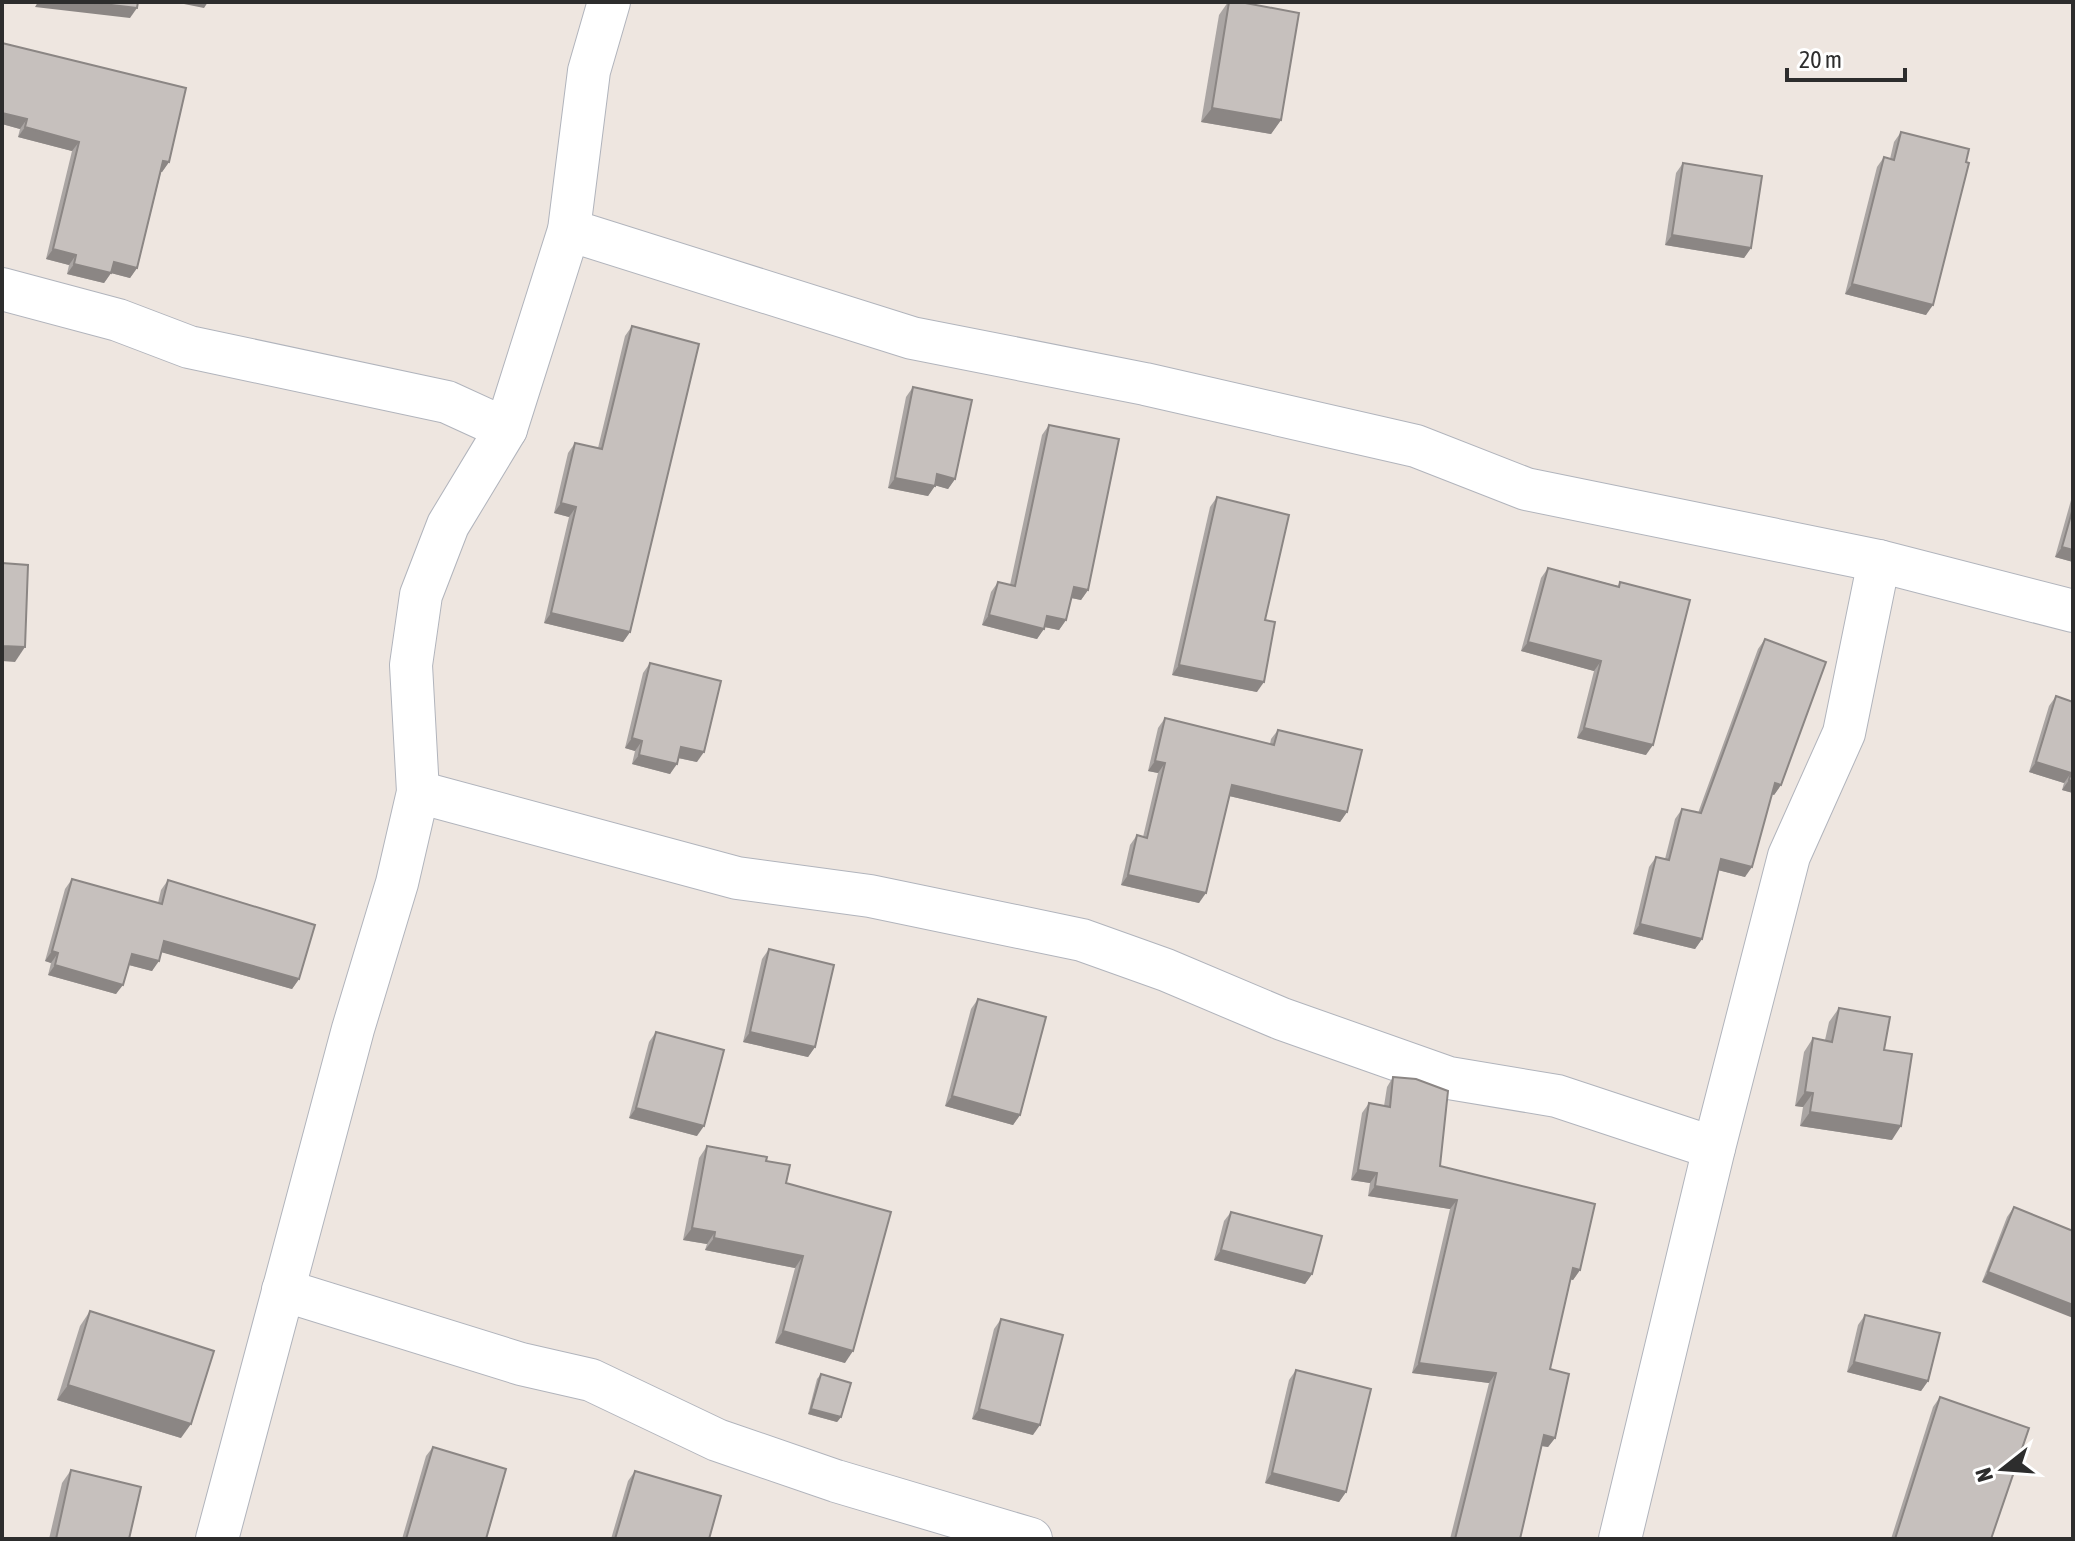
<svg xmlns="http://www.w3.org/2000/svg" width="2075" height="1541" viewBox="0 0 2075 1541" font-family="'Asap Condensed',sans-serif">
  <style>
    .lines { fill: none; stroke-linecap: round; stroke-linejoin: round }
    .minor-casing { stroke: #b1b4bc; stroke-width: 44 }
    .minor { stroke: #fff; stroke-width: 42 }
    .wall { fill: #aaa5a3 }
    .shaded-wall { fill: #8b8684 }
    .building { fill: #c6c0bd; stroke: #8b8684; stroke-width: 2 }
  </style>
  <rect width="100%" height="100%" fill="#eee6e0"/>
  <g class="lines">
    <defs>
      <g id="minor">
        <polyline points="569,230 912,338 1145,384 1416,446 1526,489 1879,561 2073,611"/>
        <polyline points="2,289 118,320 189,347 447,402 506,429"/>
        <polyline points="418,792 737,878 870,896 1082,940 1166,970 1282,1019 1449,1078 1557,1096 1714,1148"/>
        <polyline points="283,1290 521,1364 591,1380 717,1440 836,1481 1031,1539"/>
        <polyline points="217,1539 353,1029 397,883 418,792 411,665 421,595 448,525 506,429 569,230 589,71 609,2"/>
        <polyline points="1620,1539 1714,1148 1789,856 1844,733 1879,561"/>
      </g>
    </defs>
    <use href="#minor" class="minor-casing"/>
    <use href="#minor" class="minor"/>
  </g>
  <g class="wall">
    <polygon points="1228,2 1240,2 1281,120 1271,134 1201,122 1219,15"/>
    <polygon points="2,43 169,162 162,172 161,172 137,268 130,278 111,273 104,283 67,274 69,265 46,259 72,151 18,137 20,129 2,124"/>
    <polygon points="1901,132 1966,162 1926,315 1845,294 1877,167 1884,157 1890,159 1894,142"/>
    <polygon points="1683,163 1751,248 1744,258 1665,245 1676,173"/>
    <polygon points="632,326 630,632 623,642 544,623 569,517 554,513 568,453 575,443 598,448 625,336"/>
    <polygon points="913,387 955,479 948,489 935,485 928,496 888,488 906,397"/>
    <polygon points="1049,425 1088,590 1081,600 1071,598 1066,620 1059,630 1044,627 1037,639 982,625 991,592 998,582 1010,585 1042,435"/>
    <polygon points="2073,493 2073,562 2055,557"/>
    <polygon points="1217,497 1257,692 1172,675 1210,507"/>
    <polygon points="1548,568 1618,586 1620,582 1646,755 1577,738 1594,671 1521,651 1541,578"/>
    <polygon points="1765,639 1781,785 1774,795 1771,794 1745,877 1718,870 1702,939 1695,949 1633,934 1649,867 1656,857 1665,859 1675,819 1682,809 1698,813 1758,649"/>
    <polygon points="650,663 697,762 678,758 670,774 632,764 635,751 625,748 643,673"/>
    <polygon points="2056,696 2073,702 2073,793 2062,790 2064,783 2029,772 2049,706"/>
    <polygon points="1165,718 1270,744 1271,739 1278,730 1347,812 1340,822 1229,796 1199,903 1121,885 1130,845 1137,835 1143,837 1158,773 1148,771 1158,728"/>
    <polygon points="72,879 158,903 161,890 168,880 299,979 292,989 162,952 152,971 129,965 116,994 48,975 51,963 45,961 65,889"/>
    <polygon points="769,949 815,1047 808,1057 743,1042 762,959"/>
    <polygon points="978,999 1020,1115 1013,1125 945,1106 971,1009"/>
    <polygon points="1839,1008 1884,1050 1892,1140 1800,1126 1803,1107 1795,1106 1804,1052 1813,1038 1825,1040 1829,1022"/>
    <polygon points="656,1032 697,1136 629,1118 649,1042"/>
    <polygon points="1393,1077 1440,1166 1580,1270 1573,1280 1570,1279 1550,1369 1555,1438 1548,1447 1541,1446 1520,1539 1450,1539 1489,1383 1412,1373 1450,1209 1368,1196 1370,1183 1351,1180 1362,1113 1369,1103 1384,1106 1387,1087"/>
    <polygon points="707,1146 766,1161 786,1183 845,1363 775,1343 795,1268 705,1250 707,1244 683,1240 699,1158"/>
    <polygon points="2014,1207 2073,1231 1982,1282 2007,1217"/>
    <polygon points="1231,1212 1312,1274 1305,1284 1214,1260 1224,1221"/>
    <polygon points="90,1311 181,1438 57,1400 80,1326"/>
    <polygon points="1865,1315 1928,1381 1921,1391 1847,1372 1858,1325"/>
    <polygon points="1001,1319 1033,1435 972,1419 994,1329"/>
    <polygon points="1296,1370 1346,1492 1339,1502 1265,1483 1289,1380"/>
    <polygon points="821,1374 841,1417 837,1422 808,1414 817,1379"/>
    <polygon points="1940,1397 1991,1539 1891,1539 1933,1407"/>
    <polygon points="433,1447 486,1539 402,1539 426,1456"/>
    <polygon points="71,1470 129,1539 49,1539 62,1483"/>
    <polygon points="635,1471 709,1539 611,1539 628,1481"/>
  </g>
  <g class="shaded-wall">
    <polygon points="38,2 86,2 137,8 130,18 35,7"/>
    <polygon points="174,2 208,2 204,8"/>
    <polygon points="1212,108 1281,120 1271,134 1201,122"/>
    <polygon points="2,113 27,119 20,129 2,124"/>
    <polygon points="25,127 79,142 72,151 18,137"/>
    <polygon points="163,161 169,162 162,172 156,171"/>
    <polygon points="1672,235 1751,248 1744,258 1665,245"/>
    <polygon points="53,249 76,255 69,265 46,259"/>
    <polygon points="114,262 137,268 130,278 107,272"/>
    <polygon points="74,264 111,273 104,283 67,274"/>
    <polygon points="1852,284 1933,305 1926,315 1845,294"/>
    <polygon points="937,474 955,479 948,489 930,484"/>
    <polygon points="895,478 935,486 928,496 888,488"/>
    <polygon points="561,503 576,507 569,517 554,513"/>
    <polygon points="2062,547 2073,550 2073,562 2055,557"/>
    <polygon points="1074,587 1088,590 1081,600 1067,597"/>
    <polygon points="551,613 630,632 623,642 544,623"/>
    <polygon points="989,615 1044,629 1037,639 982,625"/>
    <polygon points="1047,616 1066,620 1059,630 1040,626"/>
    <polygon points="1528,642 1601,661 1594,671 1521,651"/>
    <polygon points="2,646 25,647 15,662 2,661"/>
    <polygon points="1179,665 1264,682 1257,692 1172,675"/>
    <polygon points="1584,728 1653,745 1646,755 1577,738"/>
    <polygon points="632,738 642,741 635,751 625,748"/>
    <polygon points="681,747 704,752 697,762 674,757"/>
    <polygon points="639,755 677,764 670,774 632,764"/>
    <polygon points="1155,761 1165,763 1158,773 1148,771"/>
    <polygon points="2036,762 2071,773 2064,783 2029,772"/>
    <polygon points="2069,780 2073,781 2073,793 2062,790"/>
    <polygon points="1775,783 1781,785 1774,795 1768,792"/>
    <polygon points="1232,785 1347,812 1340,822 1225,795"/>
    <polygon points="1721,859 1752,867 1745,877 1714,869"/>
    <polygon points="1128,875 1206,893 1199,903 1121,885"/>
    <polygon points="1640,924 1702,939 1695,949 1633,934"/>
    <polygon points="164,941 299,979 292,989 157,951"/>
    <polygon points="52,951 58,953 51,963 45,961"/>
    <polygon points="132,954 159,961 152,971 125,964"/>
    <polygon points="55,965 123,985 116,994 48,975"/>
    <polygon points="750,1032 815,1047 808,1057 743,1042"/>
    <polygon points="1805,1092 1813,1093 1803,1107 1795,1106"/>
    <polygon points="952,1096 1020,1115 1013,1125 945,1106"/>
    <polygon points="636,1108 704,1126 697,1136 629,1118"/>
    <polygon points="1810,1112 1901,1126 1892,1140 1800,1126"/>
    <polygon points="1358,1170 1377,1173 1370,1183 1351,1180"/>
    <polygon points="1375,1186 1457,1200 1450,1209 1368,1196"/>
    <polygon points="692,1228 715,1232 707,1244 683,1240"/>
    <polygon points="714,1238 803,1256 795,1268 705,1250"/>
    <polygon points="1221,1250 1312,1274 1305,1284 1214,1260"/>
    <polygon points="1573,1268 1580,1270 1573,1280 1566,1278"/>
    <polygon points="1988,1272 2073,1305 2073,1318 1982,1282"/>
    <polygon points="783,1331 853,1351 845,1363 775,1343"/>
    <polygon points="1854,1362 1928,1381 1921,1391 1847,1372"/>
    <polygon points="1419,1363 1496,1373 1489,1383 1412,1373"/>
    <polygon points="68,1385 191,1424 181,1438 57,1400"/>
    <polygon points="811,1409 841,1417 837,1422 808,1414"/>
    <polygon points="979,1409 1040,1425 1033,1435 972,1419"/>
    <polygon points="1544,1435 1555,1438 1548,1447 1537,1445"/>
    <polygon points="1272,1473 1346,1492 1339,1502 1265,1483"/>
  </g>
  <g class="building">
    <polygon points="86,2 138,2 137,8"/>
    <polygon points="1229,2 1240,2 1299,13 1281,120 1212,108"/>
    <polygon points="2,43 186,88 169,162 163,161 137,268 114,262 111,273 74,264 76,255 53,249 79,142 25,127 27,119 2,113"/>
    <polygon points="1901,132 1969,149 1966,162 1969,163 1933,305 1852,284 1884,157 1894,160"/>
    <polygon points="1683,163 1762,176 1751,248 1672,235"/>
    <polygon points="632,326 699,344 630,632 551,613 576,507 561,503 575,443 602,449"/>
    <polygon points="913,387 972,400 955,479 937,474 935,486 895,478"/>
    <polygon points="1049,425 1119,439 1088,590 1074,587 1066,620 1047,616 1044,629 989,615 998,582 1015,586"/>
    <polygon points="1217,497 1289,515 1265,620 1275,622 1264,682 1179,665"/>
    <polygon points="2073,508 2073,550 2062,547"/>
    <polygon points="2,563 28,565 25,647 2,646"/>
    <polygon points="1548,568 1619,587 1620,582 1690,600 1653,745 1584,728 1601,661 1528,642"/>
    <polygon points="1765,639 1826,662 1781,785 1775,783 1752,867 1721,859 1702,939 1640,924 1656,857 1669,860 1682,809 1701,813"/>
    <polygon points="650,663 721,681 704,752 681,747 677,764 639,755 642,741 632,738"/>
    <polygon points="2056,696 2073,702 2073,781 2069,780 2071,773 2036,762"/>
    <polygon points="1165,718 1274,745 1278,730 1362,750 1347,812 1232,785 1206,893 1128,875 1137,835 1147,838 1165,763 1155,761"/>
    <polygon points="72,879 162,904 168,880 315,925 299,979 164,941 159,961 132,954 123,985 55,965 58,953 52,951"/>
    <polygon points="769,949 834,965 815,1047 750,1032"/>
    <polygon points="978,999 1046,1017 1020,1115 952,1096"/>
    <polygon points="1839,1008 1890,1017 1884,1050 1912,1054 1901,1126 1810,1112 1813,1093 1805,1092 1813,1038 1832,1042"/>
    <polygon points="656,1032 724,1050 704,1126 636,1108"/>
    <polygon points="1393,1077 1416,1079 1448,1091 1440,1166 1595,1204 1580,1270 1573,1268 1550,1369 1569,1374 1555,1438 1544,1435 1520,1539 1455,1539 1496,1373 1419,1363 1457,1200 1375,1186 1377,1173 1358,1170 1369,1103 1390,1107"/>
    <polygon points="707,1146 767,1157 766,1161 790,1165 786,1183 891,1212 853,1351 783,1331 803,1256 714,1238 715,1232 692,1228"/>
    <polygon points="2014,1207 2073,1231 2073,1305 1988,1272"/>
    <polygon points="1231,1212 1322,1236 1312,1274 1221,1250"/>
    <polygon points="90,1311 214,1351 191,1424 68,1385"/>
    <polygon points="1865,1315 1940,1333 1928,1381 1854,1362"/>
    <polygon points="1001,1319 1063,1335 1040,1425 979,1409"/>
    <polygon points="1296,1370 1371,1389 1346,1492 1272,1473"/>
    <polygon points="821,1374 851,1383 841,1417 811,1409"/>
    <polygon points="1940,1397 2029,1428 1991,1539 1895,1539"/>
    <polygon points="433,1447 506,1469 486,1539 406,1539"/>
    <polygon points="71,1470 141,1487 129,1539 56,1539"/>
    <polygon points="635,1471 721,1496 709,1539 615,1539"/>
  </g>
  <rect width="2075" height="1541" fill="none" stroke="#2d2d2d" stroke-width="8"/>
  <g transform="translate(2003 1469) rotate(253)" stroke="#ffffff" stroke-width="6" paint-order="stroke">
  <path d="M0-6L14 30L0 20L-14 30Z" fill="#2d2d2d"/>
  <text y="-12" font-size="22" font-weight="bold" text-anchor="middle" fill="#2d2d2d">N</text>
  </g>
  <path d="M1787 68v12h118v-12" fill="none" stroke="#2d2d2d" stroke-width="4"/>
  <text x="1799" y="68" font-size="24" fill="#2d2d2d" stroke="#ffffff" stroke-width="6" paint-order="stroke">20 m</text>
</svg>
